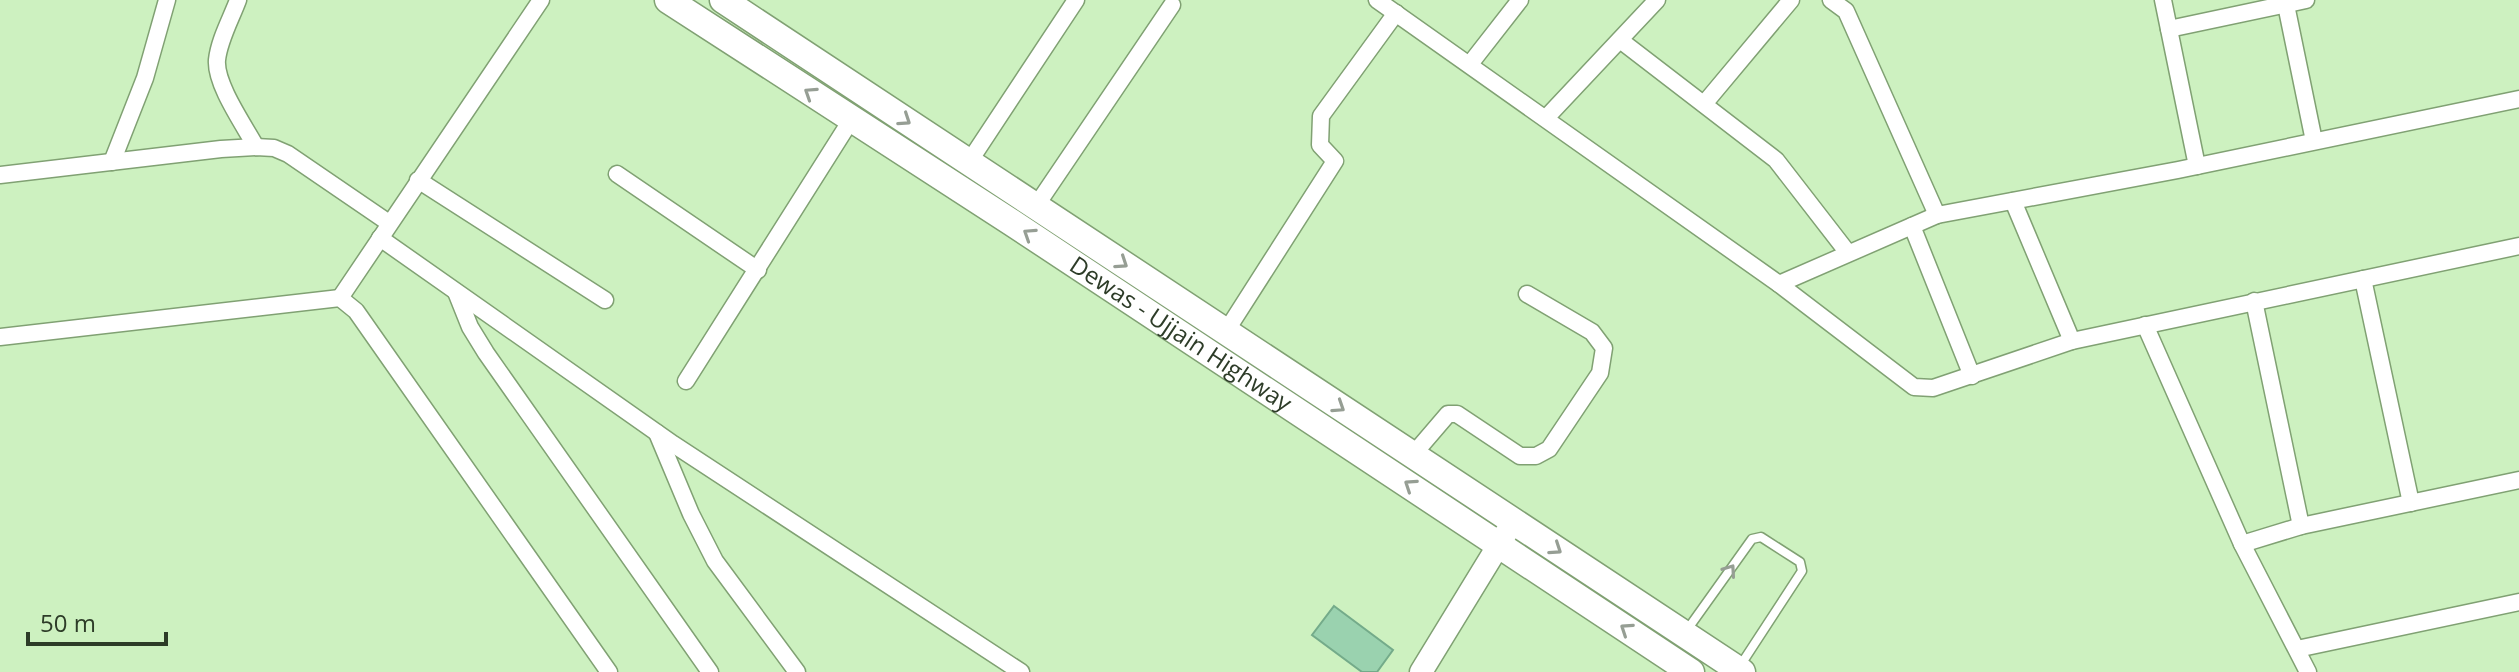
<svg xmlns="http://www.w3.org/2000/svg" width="2519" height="672" viewBox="0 0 2519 672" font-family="'Open Sans',sans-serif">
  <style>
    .building { fill: #9ad2af; stroke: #74ab8a; stroke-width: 2 }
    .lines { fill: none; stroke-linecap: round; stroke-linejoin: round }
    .service-casing { stroke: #80a173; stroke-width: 11 }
    .minor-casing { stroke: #80a173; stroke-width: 19 }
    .tertiary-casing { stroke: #80a173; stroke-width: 25 }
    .primary-casing { stroke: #80a173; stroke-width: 29 }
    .service { stroke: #fff; stroke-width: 8 }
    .minor { stroke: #fff; stroke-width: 16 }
    .tertiary { stroke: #fff; stroke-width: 22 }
    .primary { stroke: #fff; stroke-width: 26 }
    .oneway { stroke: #969e94 }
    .labels { text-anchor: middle; stroke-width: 8; stroke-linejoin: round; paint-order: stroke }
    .street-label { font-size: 24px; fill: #2d3c28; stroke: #cdf1c0 }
  </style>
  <rect width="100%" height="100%" fill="#cdf1c0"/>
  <polygon class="building" points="1334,606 1393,650 1377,672 1362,672 1312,635"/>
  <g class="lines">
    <defs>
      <polyline id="service" points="1687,630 1752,539 1761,537 1800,562 1802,571 1740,666"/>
      <g id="minor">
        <path d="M238,0C231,19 219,40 217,60C215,84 244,125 256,147"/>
        <polyline points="1377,0 1779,284 1937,215 2178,170 2519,99"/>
        <polyline points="1831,0 1846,11 1937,215"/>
        <polyline points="2163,0 2197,166"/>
        <polyline points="2285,0 2314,141"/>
        <polyline points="2169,29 2306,0"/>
        <polyline points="1620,40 1776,160 1848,253"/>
        <polyline points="1470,64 1520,0"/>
        <polyline points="1704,104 1791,0"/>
        <polyline points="1546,118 1657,0"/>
        <polyline points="112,162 145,78 167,0"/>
        <polyline points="969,162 1076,0"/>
        <polyline points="617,174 758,270"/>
        <polyline points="0,175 221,149 256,147 274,148 288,154 389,223"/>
        <polyline points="418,180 605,300"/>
        <polyline points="2013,201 2072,341"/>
        <polyline points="1036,206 1172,5"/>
        <polyline points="1912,226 1972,376"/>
        <polyline points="380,238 673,444 1021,672"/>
        <polyline points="2363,279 2411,503"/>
        <polyline points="1779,284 1914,387 1933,388 2072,341 2519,246"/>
        <polyline points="456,292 470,327 486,353 710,672"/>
        <polyline points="340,298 541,0"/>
        <polyline points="2254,301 2301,526"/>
        <polyline points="2145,325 2242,544 2308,672"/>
        <polyline points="1225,333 1335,161 1320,145 1321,116 1396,13"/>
        <polyline points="0,337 340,298 356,311 609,672"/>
        <polyline points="686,381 851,120"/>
        <polyline points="657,433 691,514 715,561 797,672"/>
        <polyline points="1412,456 1448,414 1457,414 1520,456 1536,456 1549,449 1600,373 1604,348 1592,332 1527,294"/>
        <polyline points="2242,544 2301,526 2519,480"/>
        <polyline points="2297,649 2519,602"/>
      </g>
      <polyline id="tertiary" points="1421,672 1506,533"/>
      <g id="primary">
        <path id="s1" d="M668,0L1011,222L1691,672"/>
        <polyline points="723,0 1742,672"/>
      </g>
    </defs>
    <use href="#service" class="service-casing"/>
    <use href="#minor" class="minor-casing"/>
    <use href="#tertiary" class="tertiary-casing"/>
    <use href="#primary" class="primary-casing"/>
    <use href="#service" class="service"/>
    <use href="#minor" class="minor"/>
    <use href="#tertiary" class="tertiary"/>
    <use href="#primary" class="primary"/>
  </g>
  <defs><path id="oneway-chevron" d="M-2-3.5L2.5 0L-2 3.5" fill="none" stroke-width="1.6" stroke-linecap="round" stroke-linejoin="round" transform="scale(2)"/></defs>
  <g class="oneway">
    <use href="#oneway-chevron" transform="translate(810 93) rotate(-147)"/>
    <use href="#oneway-chevron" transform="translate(905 120) rotate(34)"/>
    <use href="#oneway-chevron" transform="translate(1029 234) rotate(-147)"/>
    <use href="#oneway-chevron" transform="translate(1122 263) rotate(34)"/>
    <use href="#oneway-chevron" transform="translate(1339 407) rotate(33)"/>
    <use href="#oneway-chevron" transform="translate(1410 485) rotate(-146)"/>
    <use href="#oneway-chevron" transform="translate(1556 549) rotate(34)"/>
    <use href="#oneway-chevron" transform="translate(1730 570) rotate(-55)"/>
    <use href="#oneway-chevron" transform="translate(1626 629) rotate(-146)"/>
  </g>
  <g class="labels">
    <g class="street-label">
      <text dy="8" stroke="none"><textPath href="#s1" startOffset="612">Dewas - Ujjain Highway</textPath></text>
    </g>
  </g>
  <path d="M28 632v12h138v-12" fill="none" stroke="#2d3c28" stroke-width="4"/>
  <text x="40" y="632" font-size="24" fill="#2d3c28" stroke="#cdf1c0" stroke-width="6" paint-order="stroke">50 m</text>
</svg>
